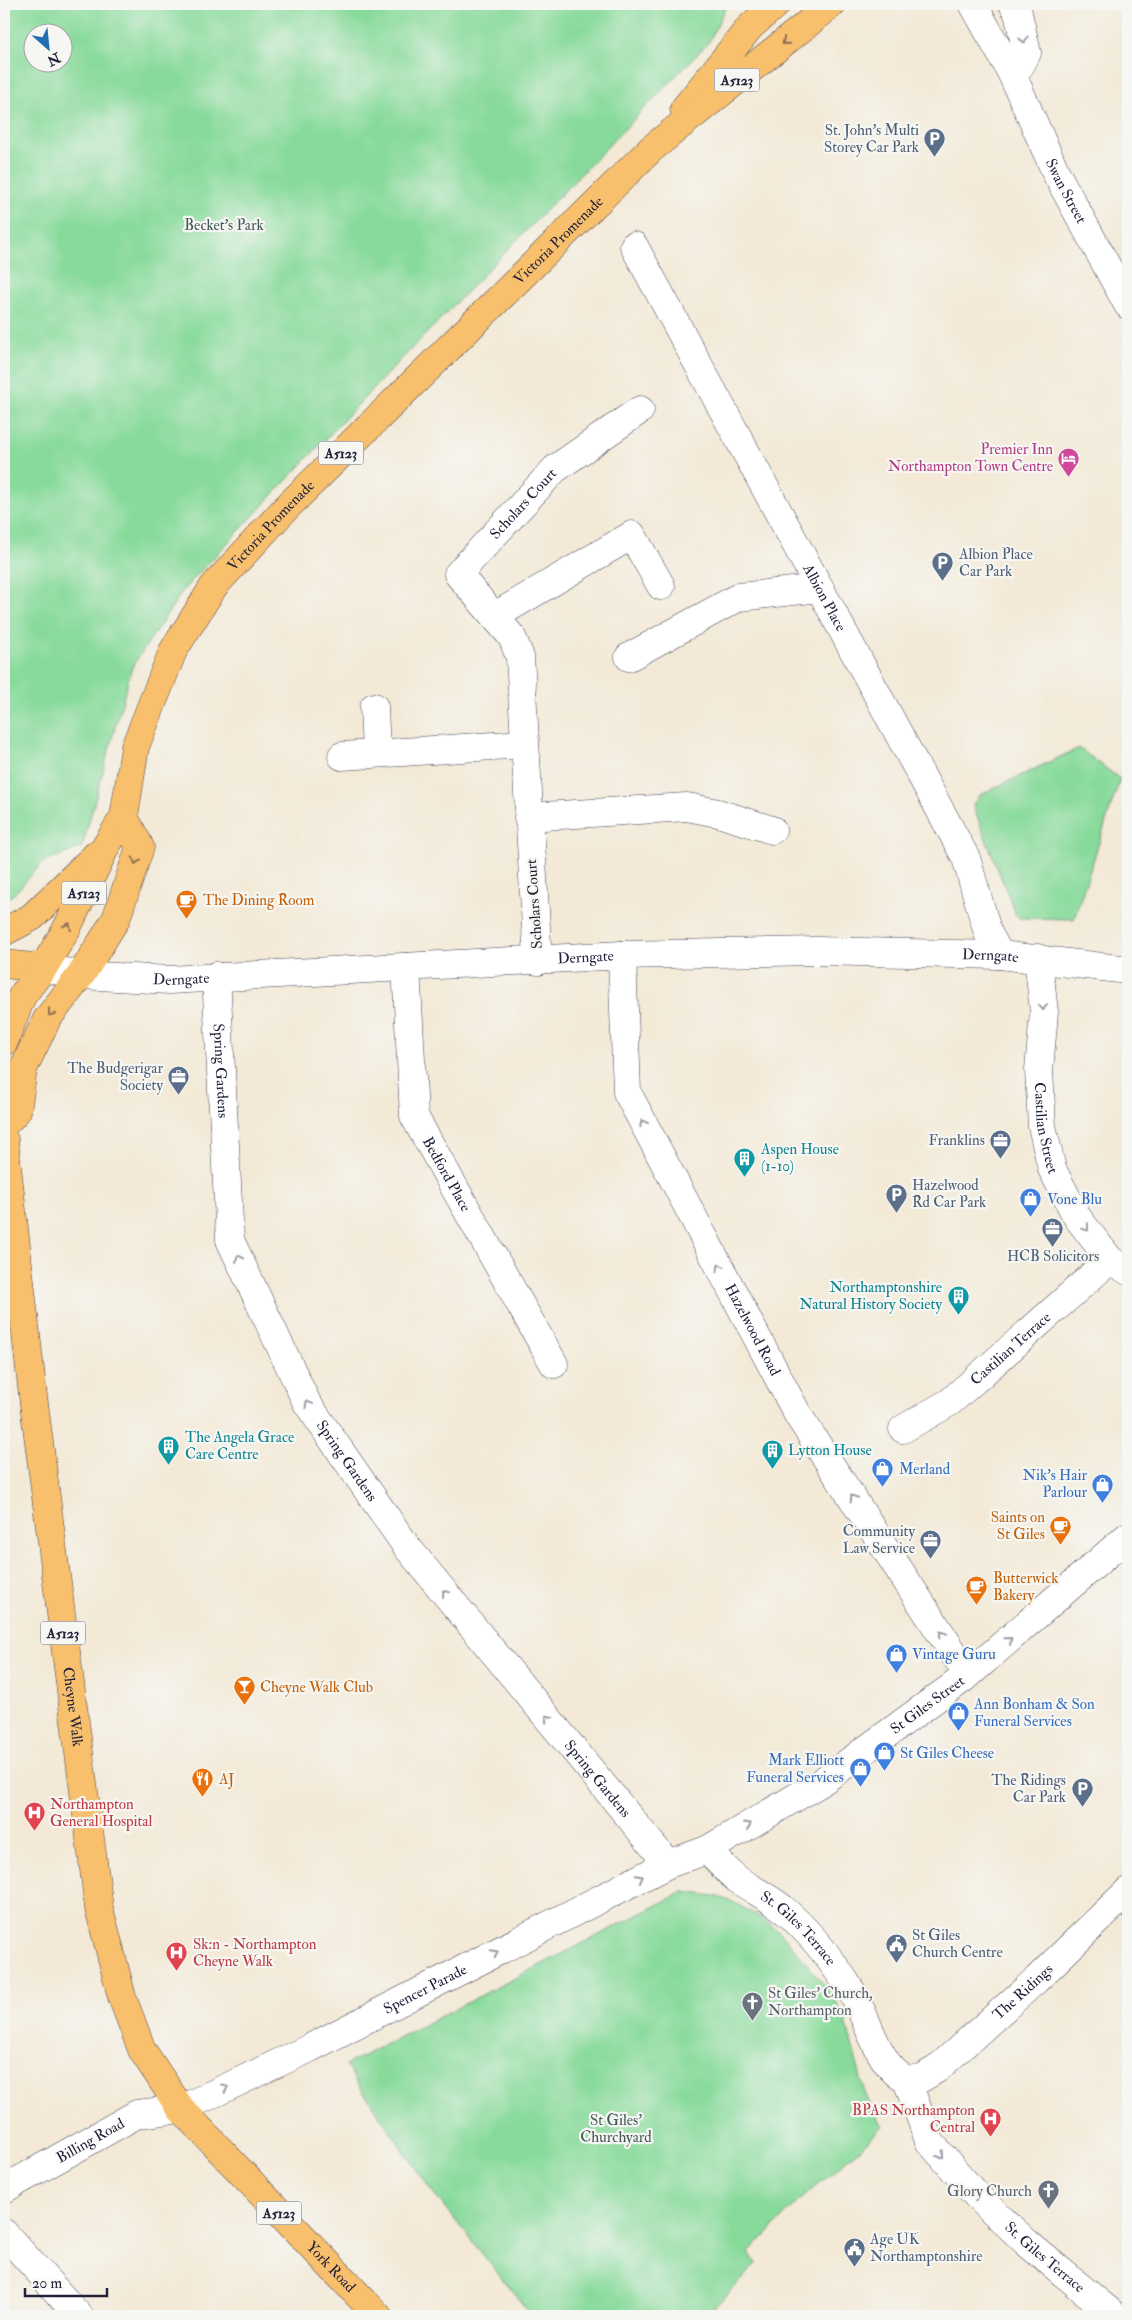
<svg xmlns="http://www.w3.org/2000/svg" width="1132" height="2320" viewBox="0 0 1132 2320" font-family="'IM FELL Double Pica',serif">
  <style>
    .green { fill: #88da9b; stroke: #557e6b; fill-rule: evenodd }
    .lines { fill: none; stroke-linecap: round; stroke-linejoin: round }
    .minor-casing { stroke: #414052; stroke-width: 29 }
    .major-casing { stroke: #414052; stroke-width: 29 }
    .minor { stroke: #fff; stroke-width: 28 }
    .major { stroke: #f8bf6c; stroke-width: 28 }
    .oneway { stroke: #9c9ca7 }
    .oneway2 { stroke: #8d7054 }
    .labels { text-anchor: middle; stroke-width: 4.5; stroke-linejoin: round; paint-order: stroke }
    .shield { fill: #f6f6f2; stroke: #626272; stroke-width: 1 }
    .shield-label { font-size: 14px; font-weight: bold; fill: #22223b }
    .service-label { font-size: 15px; fill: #4e5e75; stroke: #f6f6f2; text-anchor: end }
    .street-label { font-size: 15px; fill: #22223b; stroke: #f6f6f2 }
    .park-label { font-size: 15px; fill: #415958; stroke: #f6f6f2 }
    .hotel-label { font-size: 15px; fill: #b23c85; stroke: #f6f6f2; text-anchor: end }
    .food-label { font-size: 15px; fill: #c56008; stroke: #f6f6f2; text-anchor: start }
    .culture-label { font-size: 15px; fill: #0d838f; stroke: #f6f6f2; text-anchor: start }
    .shop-label { font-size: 15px; fill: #366cbe; stroke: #f6f6f2; text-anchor: start }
    .health-label { font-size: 15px; fill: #be3a42; stroke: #f6f6f2; text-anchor: start }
    .worship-label { font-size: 15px; fill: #5b616d; stroke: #f6f6f2; text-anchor: start }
  </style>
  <rect width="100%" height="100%" fill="#f6f6f2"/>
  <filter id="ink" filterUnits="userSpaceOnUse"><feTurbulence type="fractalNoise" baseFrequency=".02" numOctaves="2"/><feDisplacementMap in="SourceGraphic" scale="10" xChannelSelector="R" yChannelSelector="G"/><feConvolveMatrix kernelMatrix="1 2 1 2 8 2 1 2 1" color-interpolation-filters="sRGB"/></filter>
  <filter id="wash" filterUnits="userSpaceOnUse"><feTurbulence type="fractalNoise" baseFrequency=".0096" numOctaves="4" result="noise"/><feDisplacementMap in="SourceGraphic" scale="20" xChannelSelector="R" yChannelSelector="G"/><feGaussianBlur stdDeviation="1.12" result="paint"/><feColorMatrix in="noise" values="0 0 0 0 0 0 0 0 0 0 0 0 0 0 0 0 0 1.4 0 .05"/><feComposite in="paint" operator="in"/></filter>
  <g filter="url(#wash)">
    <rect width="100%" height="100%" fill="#f3e9d6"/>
    <g class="green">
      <path d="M4,4H727L709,42L387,374L184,589L132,667L82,847L42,863L14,894L4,901ZM62,32V62H32V32Z"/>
      <polygon points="1079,748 1120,779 1074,919 1019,918 1016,915 974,809 973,804 980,795"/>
      <polygon points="683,1892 715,1896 733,1902 762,1918 783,1935 834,1997 846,2022 866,2097 882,2126 861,2148 801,2199 749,2252 756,2264 706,2316 532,2316 431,2190 345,2065"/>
    </g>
  </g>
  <g filter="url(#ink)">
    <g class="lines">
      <defs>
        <g id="minor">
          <path id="s1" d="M973,4L1011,72L1057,175L1128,305"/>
          <polyline points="1011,72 1020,66 1027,53 1018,13 1013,4"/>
          <path id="s2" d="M634,246L966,858L988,933L1000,955"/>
          <polyline points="495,616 632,535 661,586"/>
          <polyline points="629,657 739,597 820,588"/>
          <polyline points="374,707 376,753"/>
          <polyline points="342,756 524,744"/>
          <polyline points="528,817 687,807 718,813 772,830"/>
          <path id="s3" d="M622,955L627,1092L798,1415L968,1675"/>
          <path id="s4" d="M1038,958L1044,1012L1039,1070L1042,1126L1052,1169L1077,1217L1110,1260L1128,1271"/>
          <path id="s5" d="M538,961L520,657L512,637L458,574L555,469L640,410"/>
          <path id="s6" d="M406,967L414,1116L554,1364"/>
          <path id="s7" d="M43,968L81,975L169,980L622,955L816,951L1000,955L1128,970"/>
          <path id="s8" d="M216,976L230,1240L307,1403L407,1547L668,1864"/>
          <path id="s9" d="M903,1429L950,1402L1110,1260"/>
          <path id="s10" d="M707,1850C717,1860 726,1870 737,1879C751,1889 768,1897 782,1908C808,1930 832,1960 850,1989C868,2016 877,2067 907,2080L929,2141L976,2195L1027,2243L1115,2316"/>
          <path id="s11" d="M907,2080L922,2078L937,2069L1036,1980L1128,1891"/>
          <path id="s12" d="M4,2189L137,2114L181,2109L310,2048L668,1864L707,1850L820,1783L968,1675L1128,1536"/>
          <polyline points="4,2233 79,2316"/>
        </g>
        <g id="major">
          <polyline points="684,109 750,27 776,4"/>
          <polyline points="4,932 32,917 96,855"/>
          <polyline points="4,964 43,968"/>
          <path id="s13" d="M4,1042L22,996L43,968L66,930L106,846L124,817L135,747L173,651L214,586L284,510L651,149L832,4"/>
          <polyline points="4,1124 17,1111 23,1069 47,1019 81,975 116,919 140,847 124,817"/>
          <path id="s14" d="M4,1140L33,1396L99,1908L122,1997L142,2050L181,2109L378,2316"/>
        </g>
      </defs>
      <use href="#minor" class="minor-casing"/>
      <use href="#major" class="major-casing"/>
      <use href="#minor" class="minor"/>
      <use href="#major" class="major"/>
    </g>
    <defs><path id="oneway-chevron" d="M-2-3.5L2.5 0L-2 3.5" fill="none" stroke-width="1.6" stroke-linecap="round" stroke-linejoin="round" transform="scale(1.25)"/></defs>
    <g class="oneway">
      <use href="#oneway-chevron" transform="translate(1024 40) rotate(78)"/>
      <use href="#oneway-chevron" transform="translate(1043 1007) rotate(86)"/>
      <use href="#oneway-chevron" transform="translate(643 1123) rotate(-118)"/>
      <use href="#oneway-chevron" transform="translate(1086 1228) rotate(53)"/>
      <use href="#oneway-chevron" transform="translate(239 1258) rotate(-115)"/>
      <use href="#oneway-chevron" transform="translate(720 1267) rotate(-118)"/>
      <use href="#oneway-chevron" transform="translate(308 1404) rotate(-121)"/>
      <use href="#oneway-chevron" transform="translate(853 1498) rotate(-123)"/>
      <use href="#oneway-chevron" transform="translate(445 1593) rotate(-129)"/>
      <use href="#oneway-chevron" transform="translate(942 1634) rotate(-123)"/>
      <use href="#oneway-chevron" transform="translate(1009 1640) rotate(-41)"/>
      <use href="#oneway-chevron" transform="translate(548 1718) rotate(-129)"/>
      <use href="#oneway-chevron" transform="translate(748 1825) rotate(-31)"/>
      <use href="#oneway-chevron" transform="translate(640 1878) rotate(-27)"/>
      <use href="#oneway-chevron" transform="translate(495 1953) rotate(-27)"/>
      <use href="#oneway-chevron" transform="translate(225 2088) rotate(-26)"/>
      <use href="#oneway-chevron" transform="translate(941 2155) rotate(49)"/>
    </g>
    <g class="oneway2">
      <use href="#oneway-chevron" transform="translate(785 42) rotate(141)"/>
      <use href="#oneway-chevron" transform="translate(136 861) rotate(109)"/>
      <use href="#oneway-chevron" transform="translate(68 926) rotate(-63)"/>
      <use href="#oneway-chevron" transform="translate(51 1013) rotate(127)"/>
    </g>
  </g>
  <defs>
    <symbol id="parking-pin" viewBox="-11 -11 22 30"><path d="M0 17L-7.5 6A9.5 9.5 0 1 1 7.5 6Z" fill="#5c6f8a" stroke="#f6f6f2"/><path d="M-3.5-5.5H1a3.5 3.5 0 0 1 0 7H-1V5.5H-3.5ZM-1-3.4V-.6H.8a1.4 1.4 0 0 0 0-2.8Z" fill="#fff"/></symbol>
    <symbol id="hotel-pin" viewBox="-11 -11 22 30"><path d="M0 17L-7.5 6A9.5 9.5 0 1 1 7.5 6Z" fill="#d1479c" stroke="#f6f6f2"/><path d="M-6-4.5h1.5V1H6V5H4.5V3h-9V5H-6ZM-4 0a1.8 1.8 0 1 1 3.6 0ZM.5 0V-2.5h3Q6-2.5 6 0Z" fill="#fff"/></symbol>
    <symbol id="cafe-pin" viewBox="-11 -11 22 30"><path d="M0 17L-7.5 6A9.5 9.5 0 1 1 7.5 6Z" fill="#e8710a" stroke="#f6f6f2"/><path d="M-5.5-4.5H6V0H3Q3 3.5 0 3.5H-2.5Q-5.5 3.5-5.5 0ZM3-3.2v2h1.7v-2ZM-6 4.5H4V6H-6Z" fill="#fff"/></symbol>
    <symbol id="office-pin" viewBox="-11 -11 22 30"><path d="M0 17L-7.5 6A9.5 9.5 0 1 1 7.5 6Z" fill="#5c6f8a" stroke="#f6f6f2"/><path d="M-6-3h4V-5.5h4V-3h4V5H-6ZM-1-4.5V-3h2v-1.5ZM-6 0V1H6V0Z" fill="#fff"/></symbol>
    <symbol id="building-pin" viewBox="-11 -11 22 30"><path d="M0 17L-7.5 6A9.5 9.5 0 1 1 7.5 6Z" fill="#0f9aa8" stroke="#f6f6f2"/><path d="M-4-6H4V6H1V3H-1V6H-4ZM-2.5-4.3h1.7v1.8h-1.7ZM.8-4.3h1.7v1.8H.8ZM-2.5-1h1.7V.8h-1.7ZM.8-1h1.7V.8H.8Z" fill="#fff"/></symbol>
    <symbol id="shop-pin" viewBox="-11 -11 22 30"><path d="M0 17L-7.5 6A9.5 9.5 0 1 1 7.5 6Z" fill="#3f7fe0" stroke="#f6f6f2"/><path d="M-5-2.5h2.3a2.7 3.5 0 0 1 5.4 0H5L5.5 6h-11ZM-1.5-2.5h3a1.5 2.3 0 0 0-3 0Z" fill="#fff"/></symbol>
    <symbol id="bar-pin" viewBox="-11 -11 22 30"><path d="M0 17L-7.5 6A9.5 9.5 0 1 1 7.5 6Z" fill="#e8710a" stroke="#f6f6f2"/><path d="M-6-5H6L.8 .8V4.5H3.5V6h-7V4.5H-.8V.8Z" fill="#fff"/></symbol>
    <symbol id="restaurant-pin" viewBox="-11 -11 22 30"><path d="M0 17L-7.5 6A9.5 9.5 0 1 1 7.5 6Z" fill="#e8710a" stroke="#f6f6f2"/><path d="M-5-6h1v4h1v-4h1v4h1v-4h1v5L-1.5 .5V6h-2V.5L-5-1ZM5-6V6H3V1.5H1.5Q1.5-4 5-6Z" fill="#fff"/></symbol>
    <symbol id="hospital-pin" viewBox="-11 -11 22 30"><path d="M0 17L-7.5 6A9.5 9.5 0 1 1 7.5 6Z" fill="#e0444e" stroke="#f6f6f2"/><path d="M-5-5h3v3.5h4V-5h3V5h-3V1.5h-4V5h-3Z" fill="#fff"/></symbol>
    <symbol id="civic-pin" viewBox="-11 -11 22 30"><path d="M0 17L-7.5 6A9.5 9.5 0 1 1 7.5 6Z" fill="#5c6f8a" stroke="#f6f6f2"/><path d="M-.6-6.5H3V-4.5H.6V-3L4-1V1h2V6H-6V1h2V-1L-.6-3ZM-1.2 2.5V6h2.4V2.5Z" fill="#fff"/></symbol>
    <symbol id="church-pin" viewBox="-11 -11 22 30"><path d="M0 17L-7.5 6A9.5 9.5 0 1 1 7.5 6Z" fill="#6b7280" stroke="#f6f6f2"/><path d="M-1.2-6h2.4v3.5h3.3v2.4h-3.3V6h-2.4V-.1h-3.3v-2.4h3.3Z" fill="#fff"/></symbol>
  </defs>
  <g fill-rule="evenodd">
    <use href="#parking-pin" x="922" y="126" width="25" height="34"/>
    <use href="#hotel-pin" x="1056" y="446" width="25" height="34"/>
    <use href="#parking-pin" x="930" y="550" width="25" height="34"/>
    <use href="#cafe-pin" x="174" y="888" width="25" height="34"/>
    <use href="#office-pin" x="166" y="1064" width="25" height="34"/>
    <use href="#office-pin" x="988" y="1128" width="25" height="34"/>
    <use href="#building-pin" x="732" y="1146" width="25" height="34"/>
    <use href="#parking-pin" x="884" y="1182" width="25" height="34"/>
    <use href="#shop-pin" x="1018" y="1186" width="25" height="34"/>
    <use href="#office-pin" x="1040" y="1216" width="25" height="34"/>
    <use href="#building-pin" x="946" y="1284" width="25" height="34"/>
    <use href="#building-pin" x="156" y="1434" width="25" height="34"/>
    <use href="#building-pin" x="760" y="1438" width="25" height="34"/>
    <use href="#shop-pin" x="870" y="1456" width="25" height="34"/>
    <use href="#shop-pin" x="1090" y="1472" width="25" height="34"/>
    <use href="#cafe-pin" x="1048" y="1514" width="25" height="34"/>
    <use href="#office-pin" x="918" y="1528" width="25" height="34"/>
    <use href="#cafe-pin" x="964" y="1574" width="25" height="34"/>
    <use href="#shop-pin" x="884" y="1642" width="25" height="34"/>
    <use href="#bar-pin" x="232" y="1674" width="25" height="34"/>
    <use href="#shop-pin" x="946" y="1700" width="25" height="34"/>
    <use href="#shop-pin" x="872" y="1740" width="25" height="34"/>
    <use href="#shop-pin" x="848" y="1756" width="25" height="34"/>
    <use href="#restaurant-pin" x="190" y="1766" width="25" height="34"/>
    <use href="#parking-pin" x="1070" y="1776" width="25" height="34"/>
    <use href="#hospital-pin" x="22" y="1800" width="25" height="34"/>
    <use href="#civic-pin" x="884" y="1932" width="25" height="34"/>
    <use href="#hospital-pin" x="164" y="1940" width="25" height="34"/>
    <use href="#church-pin" x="740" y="1990" width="25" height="34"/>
    <use href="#hospital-pin" x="978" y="2106" width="25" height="34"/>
    <use href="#church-pin" x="1036" y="2178" width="25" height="34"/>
    <use href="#civic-pin" x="842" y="2236" width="25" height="34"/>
  </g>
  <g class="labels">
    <g class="shield">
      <rect x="714.5" y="68.5" width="45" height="23" rx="4"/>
      <rect x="318.5" y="441.5" width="45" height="23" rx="4"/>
      <rect x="61.5" y="881.5" width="45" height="23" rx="4"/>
      <rect x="40.5" y="1621.5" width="45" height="23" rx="4"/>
      <rect x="256.5" y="2201.5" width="45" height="23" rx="4"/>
    </g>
    <g class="shield-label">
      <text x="737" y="85">A5123</text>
      <text x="341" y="458">A5123</text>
      <text x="84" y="898">A5123</text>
      <text x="63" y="1638">A5123</text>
      <text x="279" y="2218">A5123</text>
    </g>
    <g class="service-label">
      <text x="919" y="135">St. John's Multi<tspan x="919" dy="17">Storey Car Park</tspan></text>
      <text x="959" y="559" text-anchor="start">Albion Place<tspan x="959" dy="17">Car Park</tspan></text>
      <text x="163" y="1073">The Budgerigar<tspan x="163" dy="17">Society</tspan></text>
      <text x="985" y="1145">Franklins</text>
      <text x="912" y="1190" text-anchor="start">Hazelwood<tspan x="912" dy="17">Rd Car Park</tspan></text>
      <text x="1053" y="1261" text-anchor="middle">HCB Solicitors</text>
      <text x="915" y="1536">Community<tspan x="915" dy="17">Law Service</tspan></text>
      <text x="1066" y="1785">The Ridings<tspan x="1066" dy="17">Car Park</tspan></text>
      <text x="912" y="1940" text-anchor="start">St Giles<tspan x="912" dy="17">Church Centre</tspan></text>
      <text x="870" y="2244" text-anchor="start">Age UK<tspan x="870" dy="17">Northamptonshire</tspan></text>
    </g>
    <g class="street-label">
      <text dy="5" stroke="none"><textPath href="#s1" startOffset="209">Swan Street</textPath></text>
      <text dy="5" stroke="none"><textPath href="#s13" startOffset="995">Victoria Promenade</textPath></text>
      <text dy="5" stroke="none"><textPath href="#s5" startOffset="505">Scholars Court</textPath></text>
      <text dy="5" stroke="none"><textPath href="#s13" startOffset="590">Victoria Promenade</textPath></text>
      <text dy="5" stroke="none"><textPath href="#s2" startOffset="400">Albion Place</textPath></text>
      <text transform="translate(534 904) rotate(-94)" y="5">Scholars Court</text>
      <text dy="5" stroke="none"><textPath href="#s7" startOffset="949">Derngate</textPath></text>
      <text dy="5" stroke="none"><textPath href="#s7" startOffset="544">Derngate</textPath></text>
      <text dy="5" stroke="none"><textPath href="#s7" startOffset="139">Derngate</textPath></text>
      <text dy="5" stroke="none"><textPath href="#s8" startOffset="95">Spring Gardens</textPath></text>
      <text dy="5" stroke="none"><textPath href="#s4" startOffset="171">Castilian Street</textPath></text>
      <text dy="5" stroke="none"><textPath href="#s6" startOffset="216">Bedford Place</textPath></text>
      <text dy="5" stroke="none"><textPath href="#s3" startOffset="406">Hazelwood Road</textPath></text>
      <text dy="5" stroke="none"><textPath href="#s9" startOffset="135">Castilian Terrace</textPath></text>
      <text dy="5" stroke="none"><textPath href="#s8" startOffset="515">Spring Gardens</textPath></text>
      <text dy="5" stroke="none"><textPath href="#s12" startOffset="1048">St Giles Street</textPath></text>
      <text dy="5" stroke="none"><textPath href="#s14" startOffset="571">Cheyne Walk</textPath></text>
      <text dy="5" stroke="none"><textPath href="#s8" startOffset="920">Spring Gardens</textPath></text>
      <text dy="5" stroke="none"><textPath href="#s10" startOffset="121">St. Giles Terrace</textPath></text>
      <text dy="5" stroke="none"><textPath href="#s12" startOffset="469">Spencer Parade</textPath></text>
      <text dy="5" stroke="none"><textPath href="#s11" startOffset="148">The Ridings</textPath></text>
      <text dy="5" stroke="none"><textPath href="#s12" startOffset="99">Billing Road</textPath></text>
      <text dy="5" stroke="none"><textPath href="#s10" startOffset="540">St. Giles Terrace</textPath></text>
      <text dy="5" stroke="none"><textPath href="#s14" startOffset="1211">York Road</textPath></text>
    </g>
    <g class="park-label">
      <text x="224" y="230">Becket's Park</text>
      <text x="616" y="2125">St Giles'<tspan x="616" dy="17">Churchyard</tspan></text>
    </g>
    <g class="hotel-label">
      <text x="1053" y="454">Premier Inn<tspan x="1053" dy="17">Northampton Town Centre</tspan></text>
    </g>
    <g class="food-label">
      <text x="203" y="905">The Dining Room</text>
      <text x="1045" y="1522" text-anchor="end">Saints on<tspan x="1045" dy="17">St Giles</tspan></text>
      <text x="993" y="1583">Butterwick<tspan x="993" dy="17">Bakery</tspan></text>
      <text x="260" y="1692">Cheyne Walk Club</text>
      <text x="219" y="1784">AJ</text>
    </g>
    <g class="culture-label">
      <text x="761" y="1154">Aspen House<tspan x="761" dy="17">(1-10)</tspan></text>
      <text x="942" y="1292" text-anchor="end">Northamptonshire<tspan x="942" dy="17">Natural History Society</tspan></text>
      <text x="185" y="1442">The Angela Grace<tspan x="185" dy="17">Care Centre</tspan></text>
      <text x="788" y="1455">Lytton House</text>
    </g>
    <g class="shop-label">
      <text x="1047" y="1204">Vone Blu</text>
      <text x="899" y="1474">Merland</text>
      <text x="1087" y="1480" text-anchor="end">Nik’s Hair<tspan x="1087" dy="17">Parlour</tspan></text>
      <text x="912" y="1659">Vintage Guru</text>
      <text x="974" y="1709">Ann Bonham &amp; Son<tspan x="974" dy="17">Funeral Services</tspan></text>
      <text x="900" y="1758">St Giles Cheese</text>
      <text x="844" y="1765" text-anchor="end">Mark Elliott<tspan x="844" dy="17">Funeral Services</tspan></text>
    </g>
    <g class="health-label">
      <text x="50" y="1809">Northampton<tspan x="50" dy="17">General Hospital</tspan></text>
      <text x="193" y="1949">Sk:n - Northampton<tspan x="193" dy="17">Cheyne Walk</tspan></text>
      <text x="975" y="2115" text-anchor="end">BPAS Northampton<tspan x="975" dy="17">Central</tspan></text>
    </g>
    <g class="worship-label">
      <text x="768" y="1998">St Giles' Church,<tspan x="768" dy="17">Northampton</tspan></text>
      <text x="1032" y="2196" text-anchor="end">Glory Church</text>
    </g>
  </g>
  <rect width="1132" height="2320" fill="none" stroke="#f6f6f2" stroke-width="20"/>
  <g transform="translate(48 48) rotate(153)"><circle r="24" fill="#f6f6f2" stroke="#a1a1a9"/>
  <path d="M0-4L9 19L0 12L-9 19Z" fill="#1f6fb2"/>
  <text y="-8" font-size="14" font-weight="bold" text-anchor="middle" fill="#22223b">N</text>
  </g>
  <path d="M25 2288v8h82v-8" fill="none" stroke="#22223b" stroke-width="2.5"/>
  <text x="32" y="2288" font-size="15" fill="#22223b" stroke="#f6f6f2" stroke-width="4" paint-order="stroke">20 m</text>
</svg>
